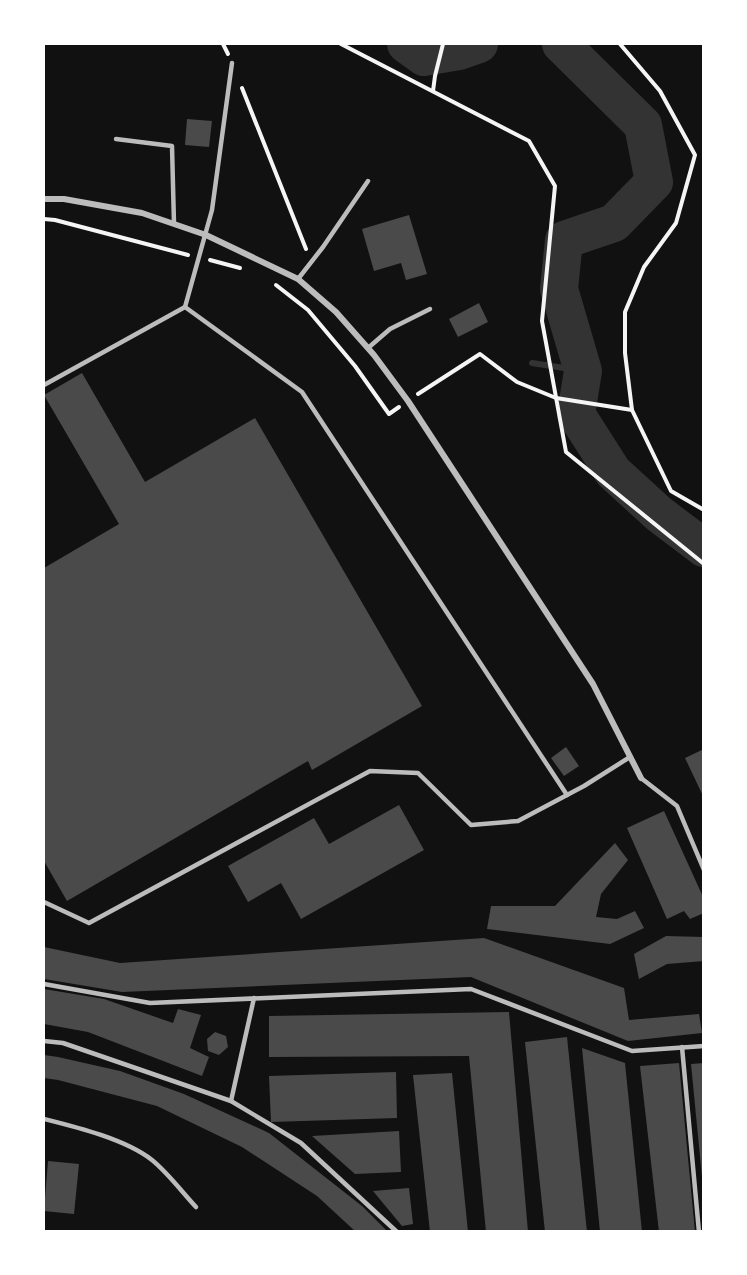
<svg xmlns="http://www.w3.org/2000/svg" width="747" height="1275" viewBox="0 0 747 1275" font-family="'Noto Sans',sans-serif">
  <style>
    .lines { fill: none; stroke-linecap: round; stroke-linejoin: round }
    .stream { stroke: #333; stroke-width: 6 }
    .river { stroke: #333; stroke-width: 38 }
    .building { fill: #4a4a4a }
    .path { stroke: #f5f5f5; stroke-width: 4 }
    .service { stroke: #bcbcbc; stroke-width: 4.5 }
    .minor { stroke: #bcbcbc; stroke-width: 6 }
  </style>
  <rect width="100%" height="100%" fill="#111"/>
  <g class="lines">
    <polyline class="stream" points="532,363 583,371"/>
    <g class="river">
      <polyline points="406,44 424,57 459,51 479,44"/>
      <polyline points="561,44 643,125 654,182 614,223 564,240 559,289 583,371 576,414 613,472 659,514 704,548"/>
    </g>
  </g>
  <g class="building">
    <polygon points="187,119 212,121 209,147 185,145"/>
    <polygon points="409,215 427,274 406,280 401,263 374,271 362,229"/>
    <polygon points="479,303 488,322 458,337 449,319"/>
    <polygon points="82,373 145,482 255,418 422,706 312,770 308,761 67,901 44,861 44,568 119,524 44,395"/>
    <polygon points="566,747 579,766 564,776 551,758"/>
    <polygon points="704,749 704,798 685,758"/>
    <polygon points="399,805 424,850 301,919 281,883 248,902 228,866 314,818 329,844"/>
    <polygon points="664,811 704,899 704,913 690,919 684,911 667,919 627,828"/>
    <polygon points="615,843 628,860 601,894 596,917 617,919 635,911 644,928 610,944 487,929 491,906 555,906"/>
    <polygon points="666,936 704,937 704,961 667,964 639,979 634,954"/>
    <polygon points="484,938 624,988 629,1020 699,1014 702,1033 628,1041 471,977 122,992 44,979 44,947 120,963"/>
    <polygon points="44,989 104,999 173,1023 178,1009 201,1015 190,1048 209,1057 202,1076 88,1032 44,1024"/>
    <polygon points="509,1012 528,1232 486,1232 469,1056 269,1057 269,1016"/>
    <polygon points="215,1032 226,1036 228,1047 219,1055 208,1051 207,1039"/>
    <polygon points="567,1037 587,1232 545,1232 525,1042"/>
    <polygon points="582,1048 625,1063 642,1232 600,1232"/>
    <polygon points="44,1055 58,1057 120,1071 184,1094 269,1133 362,1206 388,1232 356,1232 317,1196 242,1147 157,1106 58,1080 44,1078"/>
    <polygon points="679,1063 695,1232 659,1232 640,1066"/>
    <polygon points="704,1063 704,1177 702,1177 691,1064"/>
    <polygon points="396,1072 397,1118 271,1122 269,1076"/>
    <polygon points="452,1073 468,1232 430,1232 413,1075"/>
    <polygon points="399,1131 401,1172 355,1174 312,1136"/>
    <polygon points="48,1161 79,1164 74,1214 44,1211"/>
    <polygon points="409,1188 413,1224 402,1226 373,1191"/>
  </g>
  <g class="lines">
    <g class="path">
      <polyline points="223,44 228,54"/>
      <polyline points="341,44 529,141 555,186 542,321 566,452 704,564"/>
      <polyline points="620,44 660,91 695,155 676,223 644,267 625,312 625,353 632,410 671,491 704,510"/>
      <polyline points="242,88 306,249"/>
      <polyline points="433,91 435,76 443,44"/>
      <polyline points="44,219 55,220 188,255"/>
      <polyline points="210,260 240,268"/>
      <polyline points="276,285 308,310 355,366 389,414 399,407"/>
      <polyline points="418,394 480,354 517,382 556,398 632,410"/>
    </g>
    <g class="service">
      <polyline points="116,139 172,146 174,224"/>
      <polyline points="298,279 323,247 368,181"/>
      <polyline points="185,307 212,210 232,63"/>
      <polyline points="368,348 390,329 430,309"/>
      <polyline points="44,385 185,307 302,392 567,795"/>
      <polyline points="641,778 677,806 704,870"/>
      <polyline points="44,902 89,923 370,771 418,773 471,825 518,821 584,786 630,757"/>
      <polyline points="44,984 150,1003 471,989 632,1051 704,1046"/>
      <polyline points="44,1041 63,1043 231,1101 301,1143 397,1232"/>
      <polyline points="682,1047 699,1232"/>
      <polyline points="231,1101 254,998"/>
      <path d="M44,1119C76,1127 125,1139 152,1160C168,1173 182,1192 196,1207"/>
    </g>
    <polyline class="minor" points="44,199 64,199 142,213 206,235 298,279 336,312 374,355 408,401 593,684 641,778"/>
  </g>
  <rect width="747" height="1275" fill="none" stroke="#ffffff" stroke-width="90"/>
</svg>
